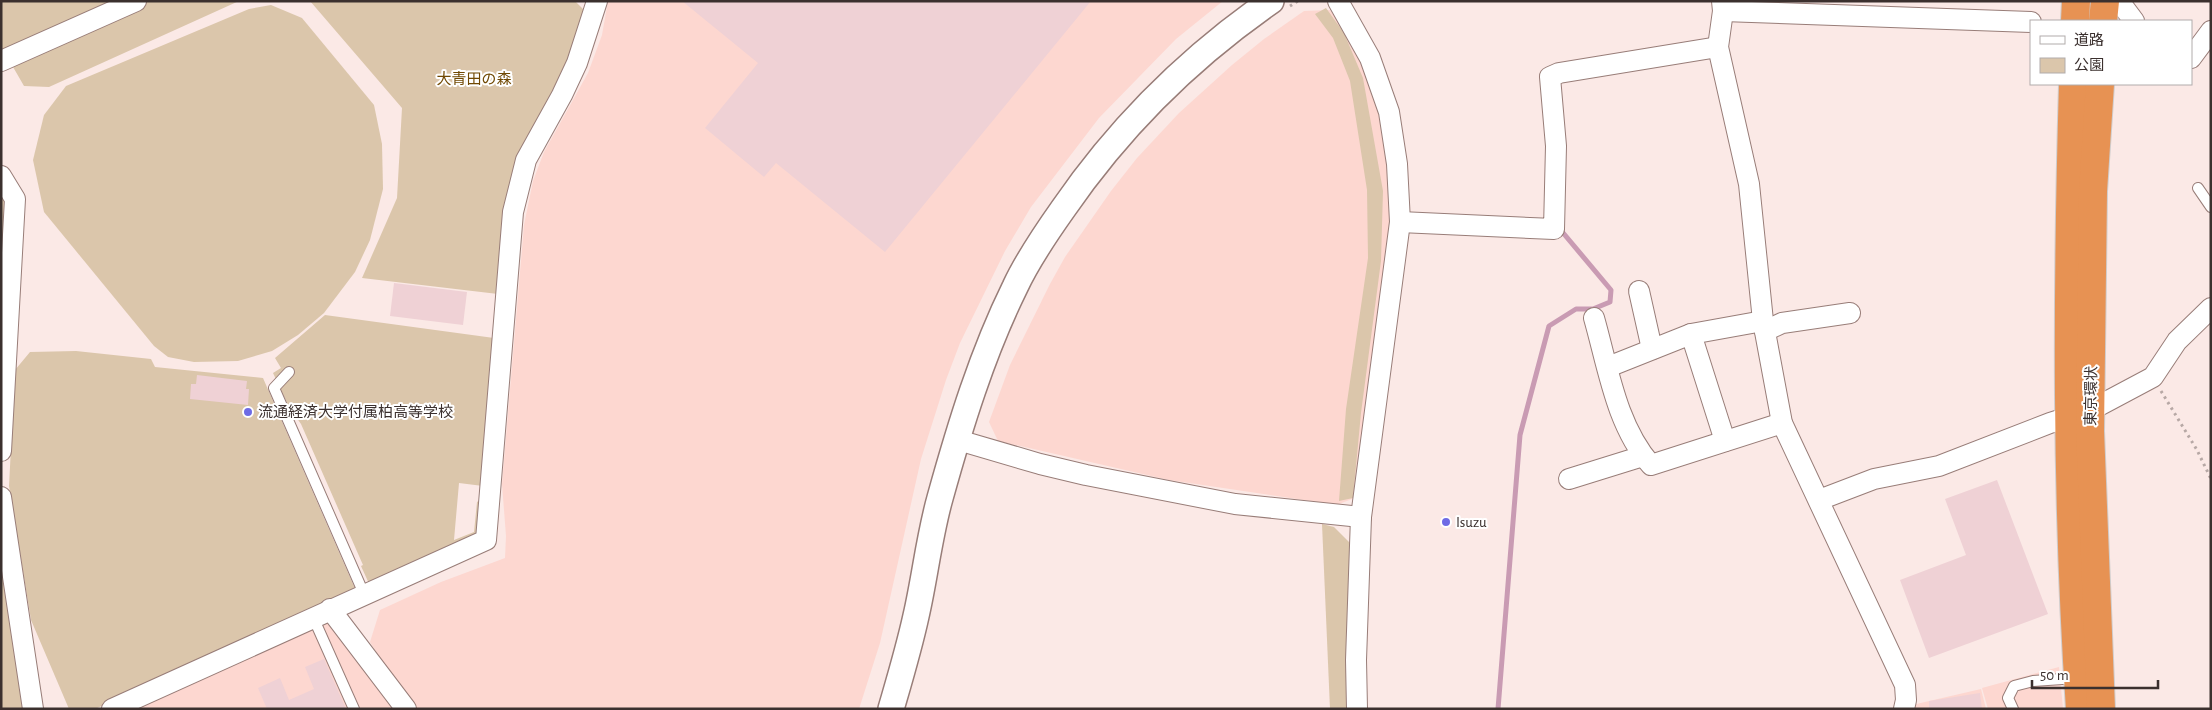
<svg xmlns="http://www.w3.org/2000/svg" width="2212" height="710" viewBox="0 0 2212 710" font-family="'Alegreya Sans','Noto Sans JP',sans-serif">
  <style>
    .built { fill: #fdd7d0 }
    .green { fill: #dbc6ab }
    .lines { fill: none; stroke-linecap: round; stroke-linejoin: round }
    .stream { stroke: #c99bb3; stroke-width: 5 }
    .building { fill: #efd1d5 }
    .service-casing { stroke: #987d78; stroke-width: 12 }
    .minor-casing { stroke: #987d78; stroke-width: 22 }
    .tertiary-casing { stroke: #987d78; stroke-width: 28 }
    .trunk-casing { stroke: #d0cdcd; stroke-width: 30 }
    .path { stroke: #b7a8a5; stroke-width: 3; stroke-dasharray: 2.5 4; stroke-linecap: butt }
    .service { stroke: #fff; stroke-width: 10 }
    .minor { stroke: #fff; stroke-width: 20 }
    .tertiary { stroke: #fff; stroke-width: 25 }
    .trunk { stroke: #e79253; stroke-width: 28 }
    .poi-dot { fill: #6e6be5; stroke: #fff; stroke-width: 2 }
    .labels { text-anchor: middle; stroke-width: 4; stroke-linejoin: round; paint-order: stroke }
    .park-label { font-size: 15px; fill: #704802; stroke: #fff }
    .street-label { font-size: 15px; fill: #3b302e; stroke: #fff }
    .poi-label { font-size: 15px; fill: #3b302e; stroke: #fff; text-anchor: start }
  </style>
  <rect width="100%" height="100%" fill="#fbe9e6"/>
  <g class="built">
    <polygon points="608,1 1223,1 1176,39 1099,118 1031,207 1005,251 960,343 946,380 921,459 880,643 859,709 415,709 394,680 370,642 380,610 441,582 505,558 506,536 502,484 524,225 533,181 544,152 588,73 602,35"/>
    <polygon points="1330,10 1344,27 1369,78 1377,107 1388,161 1391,229 1357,493 1352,499 1339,504 1330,504 1169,480 998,441 989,422 1010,365 1050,284 1065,257 1111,191 1137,158 1179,113 1232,65 1264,39 1304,11"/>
    <polygon points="325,620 393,709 129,709"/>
    <polygon points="2059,667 2063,709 1988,709 1982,688"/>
    <polygon points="1981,689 1986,709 1911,709 1912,705"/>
  </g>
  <g class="green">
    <polygon points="1,1 239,1 49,87 24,86 5,53 1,54"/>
    <polygon points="310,1 575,1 587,13 576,48 552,97 498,294 362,278 397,198 402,108"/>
    <polygon points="271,5 302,18 374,105 382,144 383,189 370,240 355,272 324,313 298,335 272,351 238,361 194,362 168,357 154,346 44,212 33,160 44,115 66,86 249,9"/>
    <polygon points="1326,8 1344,33 1363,78 1383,191 1381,261 1361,413 1353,498 1339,501 1346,409 1368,258 1367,190 1350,81 1333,38 1315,14"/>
    <polygon points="1,187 9,200 1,370"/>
    <polygon points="325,315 494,338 483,486 459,483 454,540 474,532 477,502 480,500 481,538 371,588 361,566 363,565 301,424 289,407 273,373 281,368 275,358"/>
    <polygon points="76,351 151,359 155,367 263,378 356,591 95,709 69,709 31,620 9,486 15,370 30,352"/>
    <polygon points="1322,524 1334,527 1351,544 1350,709 1330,709"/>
    <polygon points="1,547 29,709 1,709"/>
  </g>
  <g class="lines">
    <polyline class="stream" points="1498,709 1520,435 1549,326 1576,309 1593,309 1610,302 1611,290 1559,228"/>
  </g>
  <g class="building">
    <polygon points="682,1 1091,1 885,252 776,163 764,177 705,128 758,63"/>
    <polygon points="394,283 467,292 463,325 390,316"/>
    <polygon points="197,375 247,381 246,389 249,389 248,405 190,399 191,384 196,384"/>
    <polygon points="1997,480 2048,614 1929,658 1900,580 1966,555 1945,499"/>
    <polygon points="324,659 346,709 267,709 258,688 280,678 289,700 314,689 305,667"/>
    <polygon points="1980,693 1982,709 1929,709 1929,701"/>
  </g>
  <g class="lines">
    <defs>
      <g id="service">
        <polyline points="2198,188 2211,207"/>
        <polyline points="289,372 274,388 364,594"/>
        <polyline points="313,617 354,709"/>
        <polyline points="2013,709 2008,698 2014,686 2033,681 2077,678"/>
      </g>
      <g id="minor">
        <polyline points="1338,1 1370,58 1389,112 1397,164 1400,222 1361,517 1356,660 1357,709"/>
        <polyline points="1722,1 1723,11 1718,47 1749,184 1763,321 1782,423 1905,685 1906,700 1904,709"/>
        <polyline points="2119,1 2134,21"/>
        <polyline points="1723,11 2031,22"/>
        <polyline points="2191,58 2211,31"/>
        <polyline points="1,61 136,1"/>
        <polyline points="1,176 15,199 1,451"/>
        <polyline points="1400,222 1554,229 1556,146 1550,77 1559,73 1718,47"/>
        <polyline points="1639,291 1652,349"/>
        <path d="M1594,318C1608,367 1616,425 1651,465L1782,423"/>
        <polyline points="1765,331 1782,323 1850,313"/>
        <polyline points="1691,334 1725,441"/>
        <polyline points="1608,367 1691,334 1763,321"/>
        <polyline points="958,440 1040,464 1086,475 1235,504 1361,517"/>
        <polyline points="1569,479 1643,456"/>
        <polyline points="1,497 33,709"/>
        <polyline points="1819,500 1874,479 1939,466 2050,423 2091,410 2153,377 2177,341 2211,308"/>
        <polyline points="330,609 406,709"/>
        <polyline points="112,709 486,540 513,212 526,160 562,95 577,63 597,1"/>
      </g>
      <path id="tertiary" d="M891,709C900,678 909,648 916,616C925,577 929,537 940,498C960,426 982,354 1015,287C1028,259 1046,233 1063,209C1120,126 1189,58 1271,1"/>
      <g id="trunk">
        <polyline points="2075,21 2076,1"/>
        <polyline points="2103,21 2105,1"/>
        <path d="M2073,84C2067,292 2066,501 2080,709"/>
        <polyline points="2100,84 2093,191 2090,431 2101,709"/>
      </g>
    </defs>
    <use href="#service" class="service-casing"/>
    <use href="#minor" class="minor-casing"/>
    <use href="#tertiary" class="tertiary-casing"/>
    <use href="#trunk" class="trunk-casing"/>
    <g class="path">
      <polyline points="1290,6 1298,1"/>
      <polyline points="2161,391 2197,450 2211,479"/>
    </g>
    <use href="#service" class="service"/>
    <use href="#minor" class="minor"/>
    <use href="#tertiary" class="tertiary"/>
    <use href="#trunk" class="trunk"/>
  </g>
  <g class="poi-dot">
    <circle cx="248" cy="412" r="5"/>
    <circle cx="1446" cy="522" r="5"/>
  </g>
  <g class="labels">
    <g class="park-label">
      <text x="474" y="84">大青田の森</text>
    </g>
    <g class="street-label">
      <text transform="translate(2091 396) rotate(-89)" y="5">東京環状</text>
    </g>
    <g class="poi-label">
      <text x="258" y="417">流通経済大学付属柏高等学校</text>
      <text x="1456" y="527">Isuzu</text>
    </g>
  </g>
  <rect width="2212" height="710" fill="none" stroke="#3b302e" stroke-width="5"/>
  <rect x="2030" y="20" width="162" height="65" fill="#ffffff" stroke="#b1acab"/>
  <rect x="2040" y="36" width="25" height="8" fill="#ffffff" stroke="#b1acab"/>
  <text x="2074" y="45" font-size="15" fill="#3b302e">道路</text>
  <rect x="2040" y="58" width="25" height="15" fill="#dbc6ab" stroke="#b1acab"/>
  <text x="2074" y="70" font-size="15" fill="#3b302e">公園</text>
  <path d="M2032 680v8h126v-8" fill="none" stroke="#3b302e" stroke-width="2.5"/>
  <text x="2040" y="680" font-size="15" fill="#3b302e" stroke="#ffffff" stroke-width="4" paint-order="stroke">50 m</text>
</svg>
